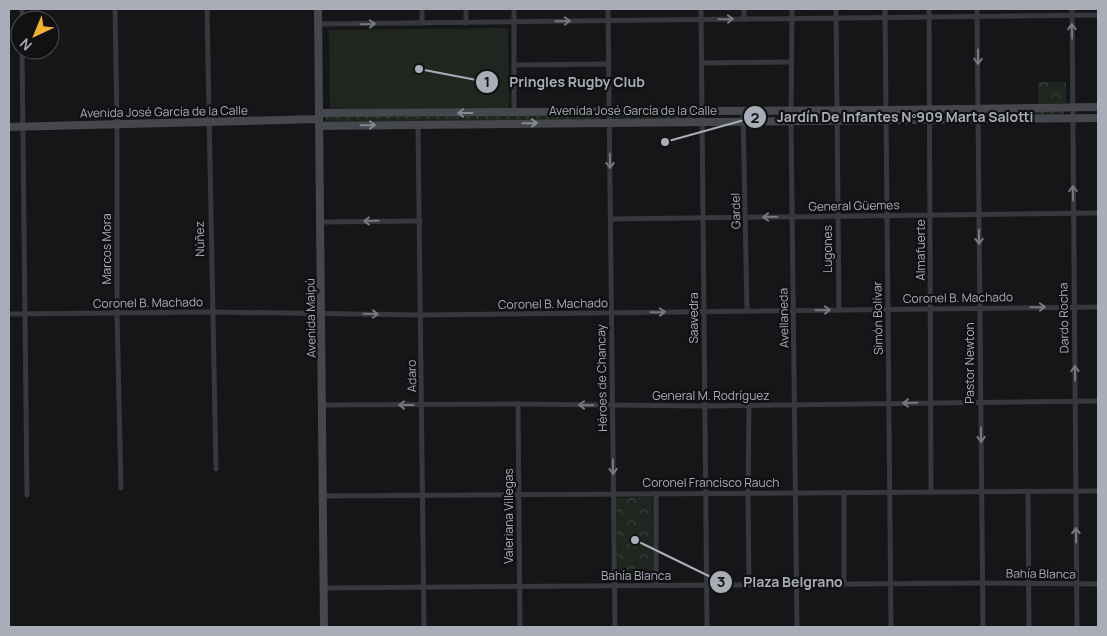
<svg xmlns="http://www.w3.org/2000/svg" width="1107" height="636" viewBox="0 0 1107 636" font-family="Manrope,sans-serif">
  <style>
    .grass { fill: url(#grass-dots) }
    .forest { fill: url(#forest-crowns) }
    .garden { fill: #1e261f }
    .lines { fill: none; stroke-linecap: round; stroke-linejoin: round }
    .street { stroke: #37383d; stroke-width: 5 }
    .secondary { stroke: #45474d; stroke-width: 8 }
    .oneway { stroke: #757881 }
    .oneway2 { stroke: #858993 }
    .labels { text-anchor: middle; stroke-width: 4.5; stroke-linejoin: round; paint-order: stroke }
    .street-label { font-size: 12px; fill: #a8adb8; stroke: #111113 }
    .leader { fill: none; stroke: #a8adb8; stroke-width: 2 }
    .callout-dot { fill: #a8adb8; stroke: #111113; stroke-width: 2 }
    .mark-label { font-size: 15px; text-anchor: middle; font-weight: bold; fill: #111 }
    .callout-label { font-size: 14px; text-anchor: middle; font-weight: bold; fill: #a8adb8; stroke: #111113; stroke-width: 4.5; stroke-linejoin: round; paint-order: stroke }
  </style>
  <defs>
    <pattern id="grass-dots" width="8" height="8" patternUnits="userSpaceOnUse" patternTransform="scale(1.25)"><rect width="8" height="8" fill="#1e261f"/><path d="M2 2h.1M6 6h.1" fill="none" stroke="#3c433d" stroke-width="1.8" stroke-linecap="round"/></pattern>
    <pattern id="forest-crowns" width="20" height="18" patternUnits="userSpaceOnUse" patternTransform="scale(1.25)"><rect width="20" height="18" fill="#1e261f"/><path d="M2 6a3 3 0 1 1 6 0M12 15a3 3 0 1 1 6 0" fill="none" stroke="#3c433d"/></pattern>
  </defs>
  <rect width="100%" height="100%" fill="#161618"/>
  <g class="grass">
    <rect x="982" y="111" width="82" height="5"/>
    <polygon points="692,114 693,119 612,120 612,115"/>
    <polygon points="601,115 601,120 325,122 325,117"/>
  </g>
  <g class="forest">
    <polygon points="1038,82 1066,82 1066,103 1038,104"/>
    <polygon points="652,497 653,582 618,582 616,498"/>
  </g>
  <polygon class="garden" points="508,28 509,108 330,109 329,30"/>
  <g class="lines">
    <g class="street">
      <polyline points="22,9 22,20"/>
      <polyline points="115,9 117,124 117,313 121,488"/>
      <polyline points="207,9 216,469"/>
      <polyline points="422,9 422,23"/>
      <polyline points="466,9 466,23"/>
      <polyline points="608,9 615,627"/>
      <polyline points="701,9 707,627"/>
      <polyline points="744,9 744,19"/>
      <polyline points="792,9 791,121 797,627"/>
      <polyline points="836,9 839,310"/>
      <polyline points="885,9 891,627"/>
      <polyline points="929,9 931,492"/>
      <polyline points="977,9 983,627"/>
      <polyline points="1072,9 1077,627"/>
      <polyline points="319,24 1098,15"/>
      <polyline points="22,50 27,495"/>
      <polyline points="702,63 792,62"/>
      <polyline points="514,65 609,64"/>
      <polyline points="743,111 747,311"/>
      <polyline points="514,113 514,9"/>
      <polyline points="418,125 424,627"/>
      <polyline points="611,219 1098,213"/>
      <polyline points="320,222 420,221"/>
      <polyline points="9,314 212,312 421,315 1098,307"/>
      <polyline points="518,404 520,627"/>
      <polyline points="323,405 518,404 705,406 1098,401"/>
      <polyline points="749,406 748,493 749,585"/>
      <polyline points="1028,491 1029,627"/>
      <polyline points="656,493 656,585"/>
      <polyline points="323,496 1098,491"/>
      <polyline points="844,584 844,492"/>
      <polyline points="324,588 982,583 1098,584"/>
    </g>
    <g class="secondary">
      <polyline points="318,9 324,627"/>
      <polyline points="319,113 885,110 1098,107"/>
      <polyline points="319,126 1098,118"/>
      <polyline points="9,127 319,119"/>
    </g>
  </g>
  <defs><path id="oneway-shaft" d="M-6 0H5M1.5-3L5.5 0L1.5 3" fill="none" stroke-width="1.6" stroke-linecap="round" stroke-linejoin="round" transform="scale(1.25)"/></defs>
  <g class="oneway">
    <use href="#oneway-shaft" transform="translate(726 19) rotate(-1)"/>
    <use href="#oneway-shaft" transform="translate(563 21) rotate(-1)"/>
    <use href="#oneway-shaft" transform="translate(368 24) rotate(-1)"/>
    <use href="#oneway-shaft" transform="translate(1072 31) rotate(-91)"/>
    <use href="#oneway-shaft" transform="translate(978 57) rotate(90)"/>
    <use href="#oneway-shaft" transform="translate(610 161) rotate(89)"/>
    <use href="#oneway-shaft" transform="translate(1073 193) rotate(-91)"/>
    <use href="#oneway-shaft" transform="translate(770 217) rotate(179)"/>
    <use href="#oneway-shaft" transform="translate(371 221) rotate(179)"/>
    <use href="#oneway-shaft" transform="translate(979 237) rotate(89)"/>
    <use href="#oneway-shaft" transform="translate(1038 307) rotate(-1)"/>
    <use href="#oneway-shaft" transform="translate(823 310) rotate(-1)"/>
    <use href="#oneway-shaft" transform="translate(658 312) rotate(-1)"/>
    <use href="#oneway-shaft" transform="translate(371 314) rotate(1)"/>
    <use href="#oneway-shaft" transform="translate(1075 373) rotate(-91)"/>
    <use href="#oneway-shaft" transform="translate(910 403) rotate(179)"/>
    <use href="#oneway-shaft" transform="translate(406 405) rotate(180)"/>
    <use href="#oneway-shaft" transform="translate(586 405) rotate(-179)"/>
    <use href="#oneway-shaft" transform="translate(981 435) rotate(89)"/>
    <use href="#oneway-shaft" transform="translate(613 467) rotate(89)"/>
    <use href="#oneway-shaft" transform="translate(1076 535) rotate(-91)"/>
  </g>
  <g class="oneway2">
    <use href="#oneway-shaft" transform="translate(465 113) rotate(180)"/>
    <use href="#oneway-shaft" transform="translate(530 123) rotate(-1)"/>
    <use href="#oneway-shaft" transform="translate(368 125) rotate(-1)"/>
  </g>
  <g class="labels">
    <g class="street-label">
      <text x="633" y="115">Avenida José García de la Calle</text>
      <text transform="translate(164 112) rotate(-1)" y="4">Avenida José García de la Calle</text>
      <text transform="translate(854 206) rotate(-1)" y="4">General Güemes</text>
      <text transform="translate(736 211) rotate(-91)" y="4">Gardel</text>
      <text transform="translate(200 239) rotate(-91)" y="4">Núñez</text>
      <text transform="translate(107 249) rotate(-90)" y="4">Marcos Mora</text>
      <text transform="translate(828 249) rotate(-90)" y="4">Lugones</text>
      <text transform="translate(921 250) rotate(-90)" y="4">Almafuerte</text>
      <text transform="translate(958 298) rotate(-1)" y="4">Coronel B. Machado</text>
      <text transform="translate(148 303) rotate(-1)" y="4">Coronel B. Machado</text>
      <text transform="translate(553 304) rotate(-1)" y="4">Coronel B. Machado</text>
      <text transform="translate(311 318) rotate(-91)" y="4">Avenida Maipú</text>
      <text transform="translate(694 318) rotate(-90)" y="4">Saavedra</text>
      <text transform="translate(784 318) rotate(-91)" y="4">Avellaneda</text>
      <text transform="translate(878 318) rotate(-91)" y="4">Simón Bolívar</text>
      <text transform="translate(1064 318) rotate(-91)" y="4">Dardo Rocha</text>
      <text transform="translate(970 363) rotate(-90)" y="4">Pastor Newton</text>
      <text transform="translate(412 376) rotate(-91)" y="4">Adaro</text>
      <text transform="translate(602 378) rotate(-91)" y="4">Héroes de Chancay</text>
      <text x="711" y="400">General M. Rodríguez</text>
      <text x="711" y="487">Coronel Francisco Rauch</text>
      <text transform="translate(509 516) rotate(-90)" y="4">Valeriana Villegas</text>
      <text transform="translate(1041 574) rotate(1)" y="4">Bahía Blanca</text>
      <text x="636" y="580">Bahía Blanca</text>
    </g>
  </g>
  <path class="leader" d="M419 69L487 82M665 142L755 117M635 540L721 582"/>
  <g class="callout-dot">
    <circle cx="419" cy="69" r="5"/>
    <circle cx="665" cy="142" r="5"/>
    <circle cx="635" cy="540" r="5"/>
    <circle cx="487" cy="82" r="12"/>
    <circle cx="755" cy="117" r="12"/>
    <circle cx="721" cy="582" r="12"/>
  </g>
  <g class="mark-label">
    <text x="487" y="87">1</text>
    <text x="755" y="123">2</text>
    <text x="721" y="587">3</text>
  </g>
  <g class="callout-label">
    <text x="577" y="87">Pringles Rugby Club</text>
    <text x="905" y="122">Jardín De Infantes Nº909 Marta Salotti</text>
    <text x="793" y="587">Plaza Belgrano</text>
  </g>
  <rect width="1107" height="636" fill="none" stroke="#a8adb8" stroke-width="20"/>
  <g transform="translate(35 35) rotate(224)"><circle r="24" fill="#111113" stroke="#4d4f55"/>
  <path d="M0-4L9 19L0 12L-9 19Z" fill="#f2b134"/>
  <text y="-8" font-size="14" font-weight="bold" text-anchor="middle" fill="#a8adb8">N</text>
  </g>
</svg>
